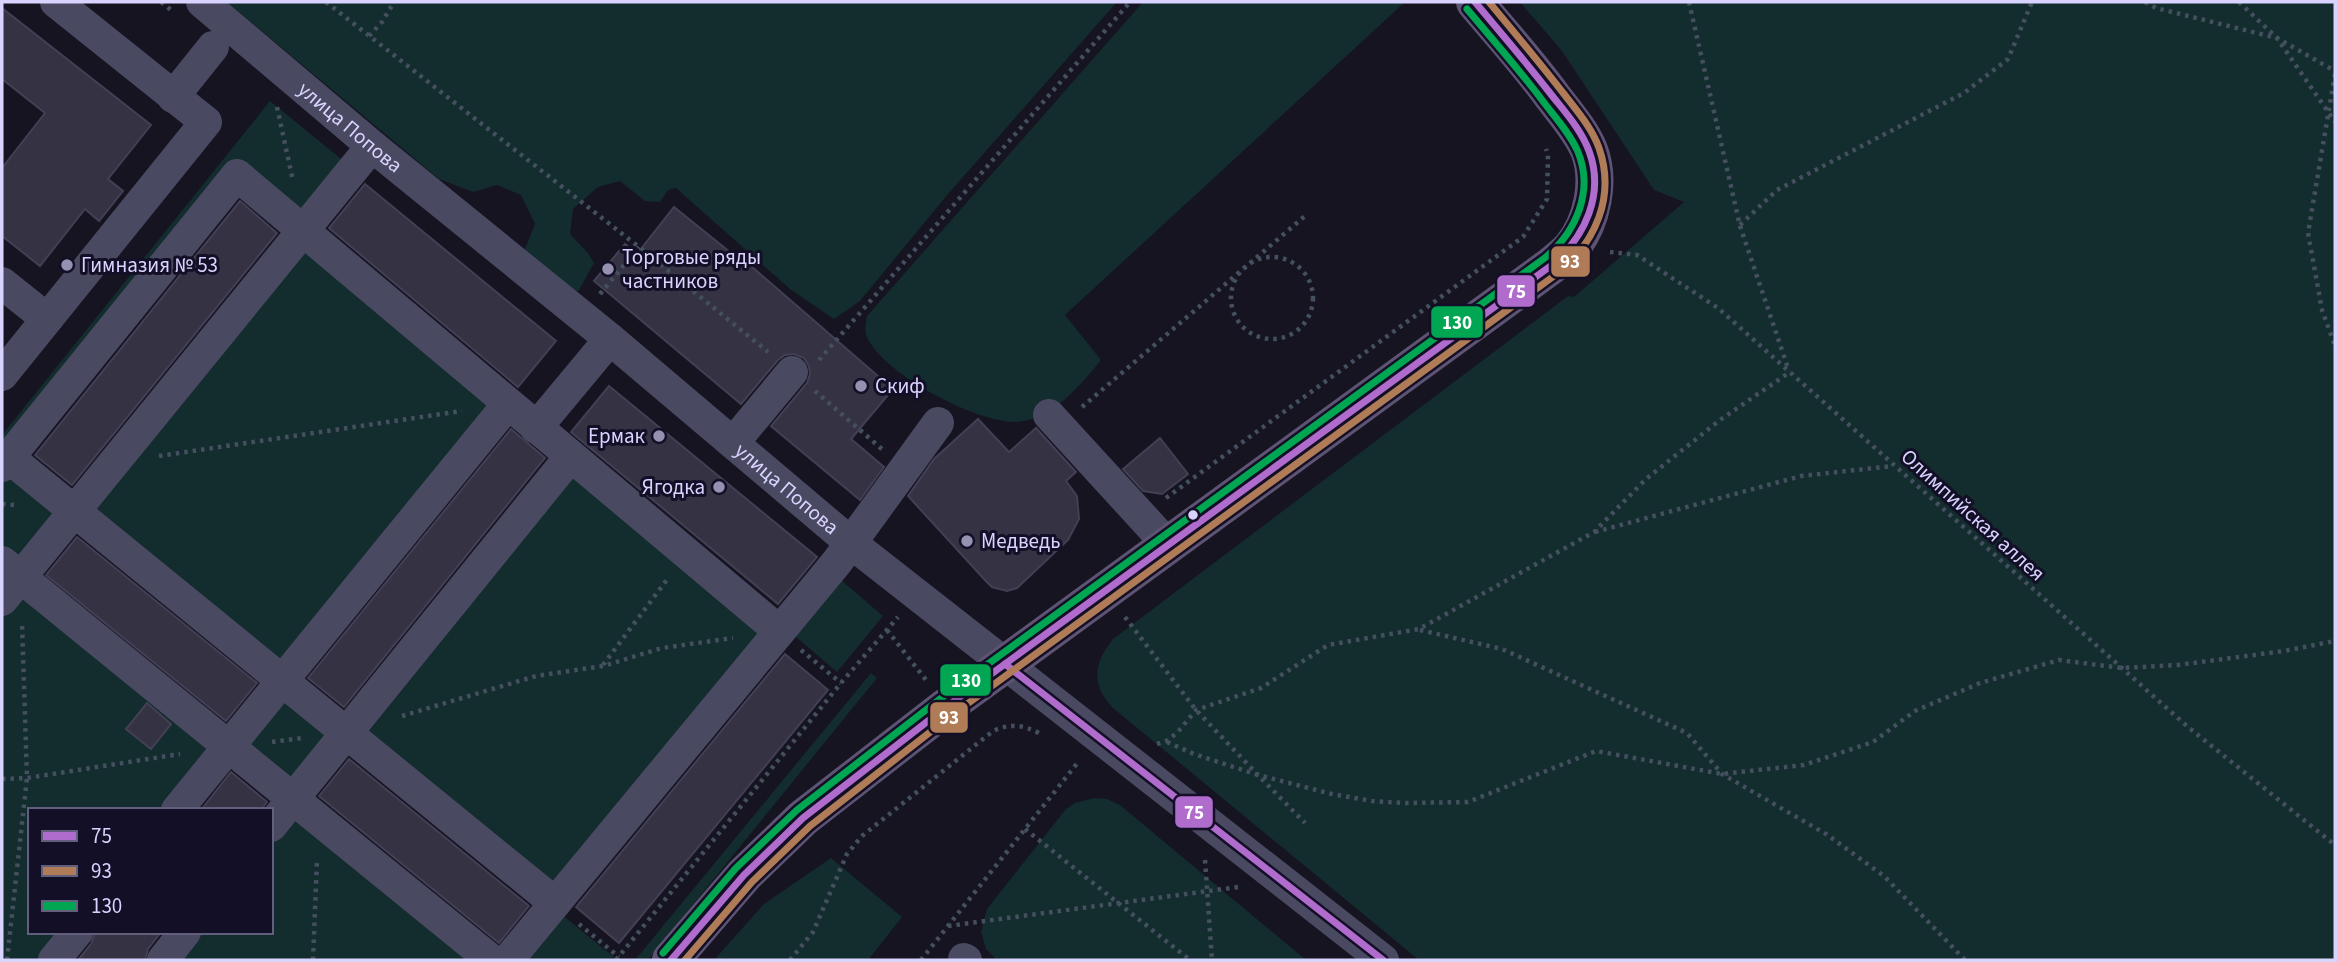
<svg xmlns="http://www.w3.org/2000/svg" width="2337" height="962" viewBox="0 0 2337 962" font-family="'Source Sans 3',sans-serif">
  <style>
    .green { fill: #132c2d }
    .building { fill: #343243; stroke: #433f54; stroke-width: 2 }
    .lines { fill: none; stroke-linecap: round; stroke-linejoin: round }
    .path { stroke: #44505f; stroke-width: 4.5; stroke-dasharray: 3.5 5; stroke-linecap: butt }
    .minor { stroke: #4a4962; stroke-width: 32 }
    .major { stroke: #5e5373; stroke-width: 38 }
    .bus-1-casing { stroke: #130f26; stroke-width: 12 }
    .bus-2-casing { stroke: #130f26; stroke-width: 12 }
    .bus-3-casing { stroke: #130f26; stroke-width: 12 }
    .bus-1 { stroke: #b06ccc; stroke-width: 7 }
    .bus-2 { stroke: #b07c57; stroke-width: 7 }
    .bus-3 { stroke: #00a651; stroke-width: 7 }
    .poi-dot { fill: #9591b1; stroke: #130f26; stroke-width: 2.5 }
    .bus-dot { fill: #d9d4ff; stroke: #130f26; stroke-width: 2.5 }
    .labels { text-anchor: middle; stroke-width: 6; stroke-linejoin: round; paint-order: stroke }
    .street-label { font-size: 21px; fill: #d9d4ff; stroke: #130f26 }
    .poi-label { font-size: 21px; fill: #d9d4ff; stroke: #130f26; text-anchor: start }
    .line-badge { stroke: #130f26; stroke-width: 2.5 }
    .badge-label { font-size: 19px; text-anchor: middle; font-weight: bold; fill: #fff }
  </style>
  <rect width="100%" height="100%" fill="#161421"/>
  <g class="green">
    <polygon points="227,2 1117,2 948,194 860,301 834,319 790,289 676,188 668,190 660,202 645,201 620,181 598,187 573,209 570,234 588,253 594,263 579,290 568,294 538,269 525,249 535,224 521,195 497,185 473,192 439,179"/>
    <path d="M1143,2H1405L1065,315L1101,360C1081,385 1052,420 1016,422C977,423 883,374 867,337C864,330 866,324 867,316Z"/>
    <path d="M1520,2H2335V960H1419L1113,708C1090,684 1094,663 1113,639L1568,296L1574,297L1684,202L1654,190L1562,51Z"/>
    <polygon points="270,101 351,167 305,223 238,169 2,460 2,435"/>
    <polygon points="304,242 501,402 281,668 86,512"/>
    <polygon points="572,469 773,630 554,893 362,737"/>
    <polygon points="2,472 68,514 20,572 2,556"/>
    <polygon points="835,575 883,616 837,672 788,630"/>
    <polygon points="23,584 221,745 168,810 30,810 30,932 67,932 44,960 2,960 2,611"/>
    <polygon points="871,673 877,678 648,960 635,960"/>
    <polygon points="282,687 343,734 292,795 233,745"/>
    <polygon points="1094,798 1107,799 1120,805 1306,960 997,960 986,949 981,932 987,909 1066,809 1075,803"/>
    <polygon points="294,815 477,960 176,960 199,932 271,932 271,843"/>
    <polygon points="831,858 902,917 868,960 714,960 764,904"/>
    <polygon points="556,910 614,957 611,960 515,960"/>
  </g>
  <g class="building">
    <polygon points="2,8 151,125 108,179 123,191 99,221 85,209 40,266 2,236 2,168 45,113 2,79"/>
    <polygon points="365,184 556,341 518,387 329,228"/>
    <polygon points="240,201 277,233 72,485 35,455"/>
    <polygon points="674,207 741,261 743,259 893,389 851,439 884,467 860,500 771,426 807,383 810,374 809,366 804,358 794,354 785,355 778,360 741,404 594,281 625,244 637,254"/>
    <polygon points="609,386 817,557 778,604 571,432"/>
    <polygon points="978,419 1009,452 1036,428 1076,472 1066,481 1077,496 1079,519 1068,540 1017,588 1007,591 992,587 984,579 908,496 934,459"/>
    <polygon points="511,429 545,458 344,707 308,678"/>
    <polygon points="1160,438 1188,474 1162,494 1143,491 1123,469"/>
    <polygon points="77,537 257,683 226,721 46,575"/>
    <polygon points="785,654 828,690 619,943 576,907"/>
    <polygon points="147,703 171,724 151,749 126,729"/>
    <polygon points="349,759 529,906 499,943 319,796"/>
    <polygon points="231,772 267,802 261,810 201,810"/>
    <polygon points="95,932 161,932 148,949 145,960 78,960 91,944"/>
  </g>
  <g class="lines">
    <g class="path">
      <polyline points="161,2 171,10"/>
      <polyline points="326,2 639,247 768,352"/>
      <polyline points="1689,2 1740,226 1789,371"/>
      <polyline points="2145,2 2156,8 2277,38 2335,71"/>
      <polyline points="2239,2 2277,38 2335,122"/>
      <polyline points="369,36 382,22 394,2"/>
      <polyline points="2335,74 2308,233 2322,310 2335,346"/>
      <polyline points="277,107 293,181"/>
      <polyline points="1740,225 1777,190 1964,93 2008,59 2032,2"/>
      <polyline points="1610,252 1637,255 1718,308 2188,727 2335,845"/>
      <circle cx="1272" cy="298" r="41"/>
      <polyline points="600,294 639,247"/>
      <polyline points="819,360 1130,2"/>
      <polyline points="815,391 883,450"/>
      <polyline points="1082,407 1305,216"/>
      <polyline points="159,456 462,411"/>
      <polyline points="1166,498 1523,237 1547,199 1548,155 1546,149"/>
      <polyline points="2,504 15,505"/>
      <polyline points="1595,532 1801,476 1893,466"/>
      <polyline points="1125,617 1196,710 1258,775 1332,794 1372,801 1406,803 1468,802 1596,751 1722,774 1804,765 1873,742 1915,711 1980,683 2059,660 2122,668 2178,665 2284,651 2335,641"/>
      <polyline points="887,630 926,680"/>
      <polyline points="1420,630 1502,649 1687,733 1722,774 1826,834 1884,876 1965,960"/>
      <polyline points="801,650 841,683"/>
      <polyline points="603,665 669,577"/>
      <polyline points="402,716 536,676 603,666 662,648 733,638"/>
      <polyline points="272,742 302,738"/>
      <polyline points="1167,742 1194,754 1258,775 1305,823"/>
      <polyline points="1157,744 1166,741 1177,733 1196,710 1261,688 1328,645 1419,629 1594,532 1646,479 1720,420 1790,372"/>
      <polyline points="2,779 27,778 180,754"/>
      <polyline points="1025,829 1190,960"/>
      <polyline points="1205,860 1212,960"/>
      <polyline points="579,924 619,957"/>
      <polyline points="948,926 1238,887"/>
      <polyline points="7,960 27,778 22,624"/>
      <polyline points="313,960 317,860"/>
      <polyline points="616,960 841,683 898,617"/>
      <path d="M790,960L813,932L847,854L862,836L993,731C1011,723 1022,725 1039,733"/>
      <polyline points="921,960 1079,761"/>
    </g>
    <g class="minor">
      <path id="s1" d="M202,2L372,146L610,339L851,543L1383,960"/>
      <polyline points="173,97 213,47"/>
      <polyline points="2,283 47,319"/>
      <polyline points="2,375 206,122 56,2"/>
      <polyline points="1049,415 1168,545"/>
      <polyline points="536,428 610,339"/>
      <polyline points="733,443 792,372"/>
      <polyline points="8,457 555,903"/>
      <polyline points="2,466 237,175 779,631"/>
      <polyline points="2,562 491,960"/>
      <polyline points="2,600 372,146"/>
      <polyline points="177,810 508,404"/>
      <polyline points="271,826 570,457"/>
      <polyline points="964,959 966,960"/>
      <polyline points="54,960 77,932"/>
      <polyline points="163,960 185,932"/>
      <polyline points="508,960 837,562 938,423"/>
    </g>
    <path class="major" d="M671,960L744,875L803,818L946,707L1552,265C1559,259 1566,254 1572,247C1592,222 1601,181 1589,150C1581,131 1566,114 1553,97C1529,64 1501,33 1475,2"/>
    <defs>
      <g id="bus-1">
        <polyline points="1005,664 1383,960"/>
        <path d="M671,960L744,875L803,818L946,707L1552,265C1585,237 1605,194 1589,151C1581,129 1564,111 1550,93C1526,62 1500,32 1475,2"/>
      </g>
      <path id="bus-2" d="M685,960L752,882L810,826L952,715L1558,273C1595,243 1616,197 1599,148C1592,128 1577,111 1564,94C1540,63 1514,32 1489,2"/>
      <path id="bus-3" d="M663,953L736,868L797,810L940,699L1546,257C1576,232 1594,191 1578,152C1570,133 1554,116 1542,100C1518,68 1492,39 1467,9"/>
    </defs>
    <use href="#bus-1" class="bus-1-casing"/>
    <use href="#bus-2" class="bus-2-casing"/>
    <use href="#bus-3" class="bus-3-casing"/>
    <use href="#bus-1" class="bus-1"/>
    <use href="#bus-2" class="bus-2"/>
    <use href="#bus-3" class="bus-3"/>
  </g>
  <g class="poi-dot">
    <circle cx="67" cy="265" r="7"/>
    <circle cx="608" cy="269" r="7"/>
    <circle cx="861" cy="386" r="7"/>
    <circle cx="659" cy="436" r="7"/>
    <circle cx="719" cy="487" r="7"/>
    <circle cx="967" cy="541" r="7"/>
  </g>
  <circle class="bus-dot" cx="1193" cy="515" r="6"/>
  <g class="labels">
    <g class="street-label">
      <text dy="7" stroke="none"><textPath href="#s1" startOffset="194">улица Попова</textPath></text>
      <text dy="7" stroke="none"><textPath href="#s1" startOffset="761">улица Попова</textPath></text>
      <text transform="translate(1973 515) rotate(42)" y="7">Олимпийская аллея</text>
    </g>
    <g class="poi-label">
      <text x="622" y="264">Торговые ряды<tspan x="622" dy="24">частников</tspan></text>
      <text x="81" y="272">Гимназия № 53</text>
      <text x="875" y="393">Скиф</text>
      <text x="645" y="443" text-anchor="end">Ермак</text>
      <text x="705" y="494" text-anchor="end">Ягодка</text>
      <text x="981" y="548">Медведь</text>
    </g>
  </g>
  <g class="line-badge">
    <rect x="1550" y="245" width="41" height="33" rx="7" fill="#b07c57"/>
    <rect x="1496" y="274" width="40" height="34" rx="7" fill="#b06ccc"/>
    <rect x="1430" y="305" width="54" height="34" rx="7" fill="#00a651"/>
    <rect x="939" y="663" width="53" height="34" rx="7" fill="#00a651"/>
    <rect x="929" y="701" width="40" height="33" rx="7" fill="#b07c57"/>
    <rect x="1174" y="795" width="40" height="34" rx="7" fill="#b06ccc"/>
  </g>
  <g class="badge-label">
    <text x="1570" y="268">93</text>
    <text x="1516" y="298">75</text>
    <text x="1457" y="329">130</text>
    <text x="966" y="687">130</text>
    <text x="949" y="724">93</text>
    <text x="1194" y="819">75</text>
  </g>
  <rect width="2337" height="962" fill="none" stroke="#d9d4ff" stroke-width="7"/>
  <rect x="28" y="808" width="245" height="126" fill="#130f26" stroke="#625e7d" stroke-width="2"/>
  <rect x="42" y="831" width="35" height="10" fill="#b06ccc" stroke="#625e7d" stroke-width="2"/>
  <text x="91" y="843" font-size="21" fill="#d9d4ff">75</text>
  <rect x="42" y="866" width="35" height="10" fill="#b07c57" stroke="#625e7d" stroke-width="2"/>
  <text x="91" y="878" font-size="21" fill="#d9d4ff">93</text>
  <rect x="42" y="901" width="35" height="10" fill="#00a651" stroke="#625e7d" stroke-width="2"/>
  <text x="91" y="913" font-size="21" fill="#d9d4ff">130</text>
</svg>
